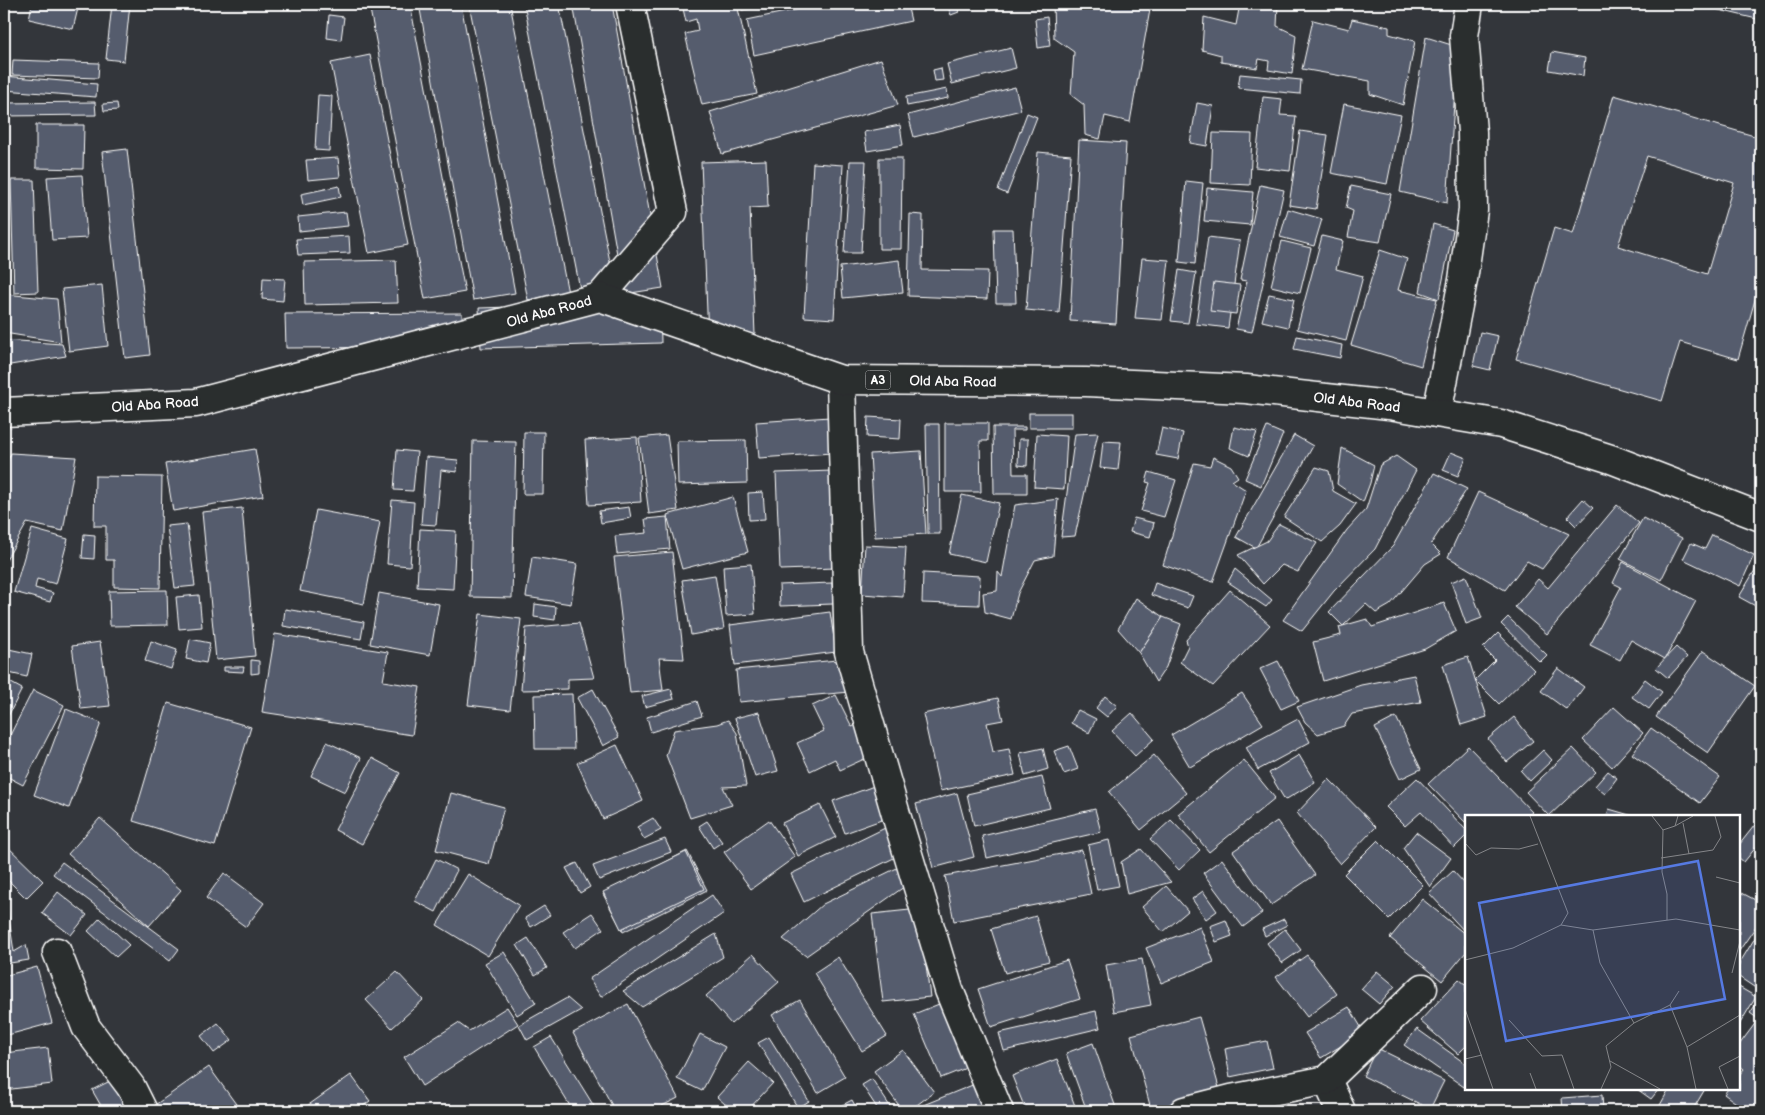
<svg xmlns="http://www.w3.org/2000/svg" width="1765" height="1115" viewBox="0 0 1765 1115" font-family="'Balsamiq Sans',sans-serif">
  <style>
    .building { fill: #555c6d; stroke: #fff; fill-rule: evenodd }
    .lines { fill: none; stroke-linecap: round; stroke-linejoin: round }
    .minor-casing { stroke: #fff; stroke-width: 31 }
    .major-casing { stroke: #fff; stroke-width: 31 }
    .minor { stroke: #2a2d2e; stroke-width: 28 }
    .major { stroke: #2a2d2e; stroke-width: 28 }
    .labels { text-anchor: middle; stroke-width: 5; stroke-linejoin: round; paint-order: stroke }
    .shield { fill: #2a2d2e; stroke: #bfc0c0; stroke-width: 1 }
    .shield-label { font-size: 12px; font-weight: bold; fill: #fff }
    .street-label { font-size: 14px; fill: #fff; stroke: #2a2d2e }
    .inset-road { fill: none; stroke: #858689; stroke-width: 1 }
    .view { fill: #567ae2; fill-opacity: 0.15; stroke: #567ae2; stroke-width: 2.5 }
    .inset-edge { fill: none; stroke: #fff; stroke-width: 2.5 }
  </style>
  <rect width="100%" height="100%" fill="#33363b"/>
  <filter id="ink" filterUnits="userSpaceOnUse"><feTurbulence type="fractalNoise" baseFrequency=".02" numOctaves="2"/><feDisplacementMap in="SourceGraphic" scale="10" xChannelSelector="R" yChannelSelector="G"/><feConvolveMatrix kernelMatrix="1 2 1 2 8 2 1 2 1" color-interpolation-filters="sRGB"/></filter>
  <g filter="url(#ink)">
    <g class="building">
      <polygon points="32,4 79,4 73,29 29,19"/>
      <polygon points="112,4 130,4 124,61 106,59"/>
      <polygon points="369,4 410,4 465,292 425,299"/>
      <polygon points="419,4 461,4 515,293 473,300"/>
      <polygon points="469,4 510,4 568,293 528,300"/>
      <polygon points="524,4 559,4 615,287 581,294"/>
      <polygon points="573,4 612,4 663,288 624,294"/>
      <polygon points="682,4 737,4 757,94 702,105 685,34 698,31 696,19 686,22"/>
      <polygon points="741,4 775,4 742,10"/>
      <polygon points="824,4 907,4 911,21 754,55 747,20"/>
      <polygon points="956,4 959,12 951,15 948,7"/>
      <polygon points="1053,4 1151,4 1130,122 1105,116 1100,139 1085,135 1084,105 1071,95 1074,52 1054,38"/>
      <polygon points="1240,4 1278,4 1277,26 1296,35 1292,74 1268,70 1269,61 1259,59 1257,68 1221,62 1221,55 1202,50 1204,17 1236,25"/>
      <polygon points="1694,4 1761,4 1761,20"/>
      <polygon points="329,15 344,17 341,40 327,38"/>
      <polygon points="1047,17 1050,46 1038,48 1035,19"/>
      <polygon points="1352,19 1389,27 1389,34 1415,41 1403,105 1370,94 1370,81 1302,69 1313,20 1349,29"/>
      <polygon points="1426,37 1458,47 1447,203 1400,192"/>
      <polygon points="1011,48 1016,68 952,84 947,64"/>
      <polygon points="1552,52 1585,58 1583,76 1549,70"/>
      <polygon points="370,55 408,245 369,253 331,63"/>
      <polygon points="881,59 898,105 722,154 710,112"/>
      <polygon points="13,60 99,63 98,78 12,75"/>
      <polygon points="941,68 943,80 935,81 933,70"/>
      <polygon points="1240,74 1301,80 1300,94 1238,88"/>
      <polygon points="4,76 97,84 96,97 4,90"/>
      <polygon points="1015,87 1021,110 914,137 908,115"/>
      <polygon points="947,89 948,98 907,106 906,97"/>
      <polygon points="318,95 332,96 329,151 315,150"/>
      <path d="M1614,95L1761,138V279L1738,359L1680,342L1662,401L1516,359L1554,228L1573,234ZM1647,156L1734,183L1707,274L1618,246Z"/>
      <polygon points="1263,97 1282,99 1280,115 1296,116 1290,171 1255,167"/>
      <polygon points="95,102 96,115 4,116 4,103"/>
      <polygon points="117,103 118,110 104,111 103,104"/>
      <polygon points="1197,103 1213,106 1207,146 1190,143"/>
      <polygon points="1344,104 1401,115 1387,184 1331,173"/>
      <polygon points="1027,113 1037,117 1007,194 998,190"/>
      <polygon points="36,125 84,125 83,169 36,168"/>
      <polygon points="900,125 903,145 867,151 864,132"/>
      <polygon points="1300,131 1328,135 1316,209 1289,205"/>
      <polygon points="1213,133 1252,134 1250,185 1211,183"/>
      <polygon points="1079,140 1126,143 1116,324 1070,321"/>
      <polygon points="127,149 150,355 125,358 102,152"/>
      <polygon points="1038,152 1071,155 1059,313 1026,310"/>
      <polygon points="338,158 340,177 308,180 306,160"/>
      <polygon points="879,158 902,158 901,249 879,249"/>
      <polygon points="766,160 768,207 750,208 755,335 708,337 701,162"/>
      <polygon points="850,161 866,161 861,253 844,253"/>
      <polygon points="813,163 843,165 834,319 804,317"/>
      <polygon points="82,175 87,238 52,240 47,177"/>
      <polygon points="11,180 34,180 38,292 14,293"/>
      <polygon points="1186,181 1203,183 1195,264 1179,262"/>
      <polygon points="1260,185 1284,190 1252,332 1236,329 1247,281 1240,280"/>
      <polygon points="339,186 341,197 303,205 301,194"/>
      <polygon points="1351,186 1391,194 1380,242 1348,237 1353,211 1346,208"/>
      <polygon points="1207,188 1253,192 1250,225 1204,221"/>
      <polygon points="1288,209 1322,219 1314,246 1280,237"/>
      <polygon points="346,212 348,226 299,231 298,217"/>
      <polygon points="910,214 923,215 922,270 988,271 987,299 908,296"/>
      <polygon points="1433,224 1453,230 1439,299 1420,292"/>
      <polygon points="994,229 1013,229 1016,303 996,303"/>
      <polygon points="349,236 350,253 298,255 296,239"/>
      <polygon points="1322,236 1343,241 1336,269 1363,276 1346,341 1297,329"/>
      <polygon points="1208,237 1240,241 1228,328 1196,324"/>
      <polygon points="1282,241 1311,248 1300,293 1271,286"/>
      <polygon points="1380,250 1407,259 1398,290 1437,299 1421,366 1351,345"/>
      <polygon points="1142,258 1169,260 1162,320 1135,318"/>
      <polygon points="396,260 398,303 305,305 304,262"/>
      <polygon points="899,260 903,292 843,298 840,267"/>
      <polygon points="1179,270 1196,273 1188,323 1171,321"/>
      <polygon points="263,278 285,279 283,301 262,299"/>
      <polygon points="1214,282 1240,285 1236,314 1210,311"/>
      <polygon points="102,285 108,346 69,351 62,289"/>
      <polygon points="4,294 57,299 61,342 4,333"/>
      <polygon points="1269,294 1294,299 1288,327 1262,321"/>
      <polygon points="660,302 661,343 481,348 479,308"/>
      <polygon points="462,313 463,347 286,348 285,314"/>
      <polygon points="1480,332 1498,336 1490,370 1473,366"/>
      <polygon points="1297,336 1342,345 1340,358 1294,349"/>
      <polygon points="4,340 62,344 66,356 4,366"/>
      <rect x="1029" y="413" width="43" height="15"/>
      <polygon points="830,417 832,453 759,458 756,422"/>
      <polygon points="868,417 901,419 900,439 867,437"/>
      <polygon points="945,423 988,423 988,441 980,441 981,492 945,492"/>
      <polygon points="926,424 939,424 940,534 928,534"/>
      <polygon points="993,427 1025,427 1025,430 1012,430 1013,474 1027,474 1027,494 994,494"/>
      <polygon points="1234,427 1257,432 1249,456 1230,448"/>
      <polygon points="1267,427 1283,434 1261,486 1245,479"/>
      <polygon points="1162,428 1183,433 1178,459 1156,455"/>
      <polygon points="524,432 544,432 543,494 523,494"/>
      <polygon points="1098,433 1075,536 1061,537 1075,434"/>
      <polygon points="1037,434 1067,436 1064,489 1034,487"/>
      <polygon points="667,435 678,510 649,514 639,438"/>
      <polygon points="1294,435 1313,446 1256,548 1236,537"/>
      <polygon points="637,437 641,502 589,505 585,440"/>
      <polygon points="1019,439 1028,439 1027,466 1018,465"/>
      <polygon points="746,440 747,483 678,485 677,441"/>
      <polygon points="473,441 516,442 512,598 470,597"/>
      <polygon points="1103,441 1121,442 1118,470 1100,468"/>
      <polygon points="1342,448 1374,465 1370,483 1363,502 1337,484"/>
      <polygon points="255,449 263,496 173,511 165,464"/>
      <polygon points="397,450 417,452 413,491 394,490"/>
      <polygon points="921,451 926,534 875,537 870,454"/>
      <polygon points="1451,452 1466,458 1458,476 1443,470"/>
      <polygon points="11,453 76,457 63,531 27,523 5,562 4,470"/>
      <polygon points="1396,456 1416,470 1375,549 1334,591 1302,631 1283,620 1347,530 1366,509 1380,465"/>
      <polygon points="426,457 458,460 457,472 441,470 436,525 421,524"/>
      <polygon points="1213,457 1231,466 1238,477 1232,481 1246,490 1213,582 1163,565 1194,463 1210,466"/>
      <polygon points="1316,467 1329,471 1333,491 1356,504 1340,526 1322,542 1284,517"/>
      <polygon points="832,471 836,568 780,570 776,473"/>
      <polygon points="1149,472 1176,480 1164,517 1141,511 1150,483 1146,482"/>
      <polygon points="1434,473 1467,489 1431,544 1441,554 1425,564 1390,605 1376,613 1366,604 1343,626 1329,612 1393,546"/>
      <polygon points="95,476 162,477 160,588 114,587 114,560 106,560 106,526 94,526"/>
      <polygon points="763,492 765,519 749,520 748,493"/>
      <polygon points="1478,492 1569,534 1542,569 1527,561 1505,590 1448,557"/>
      <polygon points="962,495 999,503 986,562 949,554"/>
      <polygon points="733,497 748,552 682,569 667,515"/>
      <polygon points="1058,499 1053,556 1035,560 1018,593 1011,619 985,612 983,593 997,591 998,572 1002,577 1015,505"/>
      <polygon points="1583,499 1593,508 1576,526 1567,517"/>
      <polygon points="392,500 414,502 410,566 387,564"/>
      <polygon points="1617,505 1639,523 1547,634 1515,607 1538,579 1548,588"/>
      <polygon points="629,507 631,518 601,523 599,511"/>
      <polygon points="242,508 255,656 216,660 202,512"/>
      <polygon points="316,510 380,522 364,604 300,591"/>
      <polygon points="667,517 670,549 617,554 615,536 647,533 645,519"/>
      <polygon points="1134,518 1154,523 1150,537 1130,532"/>
      <polygon points="1643,518 1682,538 1661,580 1620,559"/>
      <polygon points="187,524 195,586 175,588 167,526"/>
      <polygon points="1279,524 1317,543 1298,572 1282,565 1263,584 1238,555 1267,541"/>
      <polygon points="32,529 68,539 56,584 37,579 35,588 53,593 50,602 14,592"/>
      <polygon points="420,529 456,531 453,589 417,587"/>
      <polygon points="84,534 95,535 94,559 82,558"/>
      <polygon points="1712,535 1754,555 1740,586 1683,559 1691,543 1705,549"/>
      <polygon points="865,545 906,547 903,597 862,594"/>
      <polygon points="672,552 684,659 659,658 663,690 630,693 614,557"/>
      <polygon points="532,557 577,564 571,604 526,597"/>
      <polygon points="1761,560 1761,609 1739,597"/>
      <polygon points="1623,562 1696,601 1665,659 1631,640 1620,660 1590,645 1621,587 1613,583"/>
      <polygon points="751,564 755,614 726,616 723,566"/>
      <polygon points="1235,569 1272,600 1266,607 1228,582"/>
      <polygon points="923,573 980,576 979,605 922,603"/>
      <polygon points="715,575 724,629 691,635 682,580"/>
      <polygon points="1466,576 1482,618 1466,624 1451,582"/>
      <polygon points="832,583 833,604 780,606 779,585"/>
      <polygon points="1155,583 1193,596 1188,608 1151,595"/>
      <polygon points="167,590 168,625 110,626 109,591"/>
      <polygon points="1230,590 1270,625 1213,686 1180,662 1188,646 1186,640"/>
      <polygon points="379,593 439,604 430,655 370,644"/>
      <polygon points="199,595 202,627 179,629 176,597"/>
      <polygon points="1136,598 1163,617 1139,653 1118,629"/>
      <polygon points="1444,603 1456,631 1425,649 1323,681 1313,642 1341,635 1339,627 1367,619 1372,627"/>
      <polygon points="535,604 556,607 555,620 534,617"/>
      <polygon points="285,609 364,622 361,639 283,626"/>
      <polygon points="830,612 836,652 735,665 730,625"/>
      <polygon points="480,614 521,619 510,710 468,705"/>
      <polygon points="1163,617 1181,624 1166,667 1156,682 1139,653"/>
      <polygon points="1508,617 1547,655 1540,662 1501,624"/>
      <polygon points="579,623 594,678 568,679 568,689 521,690 526,628"/>
      <polygon points="1498,633 1534,670 1499,704 1475,680 1495,660 1483,648"/>
      <polygon points="275,634 388,652 383,681 420,687 412,735 262,712"/>
      <polygon points="190,639 210,643 206,663 186,659"/>
      <polygon points="151,641 177,650 171,669 145,661"/>
      <polygon points="100,642 110,706 81,709 72,646"/>
      <polygon points="1676,647 1687,657 1668,678 1656,668"/>
      <polygon points="4,648 32,654 27,677 4,672"/>
      <polygon points="1703,651 1755,686 1708,753 1656,717"/>
      <polygon points="1468,657 1487,717 1461,725 1443,665"/>
      <polygon points="847,659 850,692 739,702 736,670"/>
      <polygon points="251,660 259,661 259,673 251,674"/>
      <polygon points="1278,661 1299,701 1281,709 1260,669"/>
      <polygon points="224,667 244,667 243,672 224,671"/>
      <polygon points="1558,668 1584,687 1567,710 1541,691"/>
      <polygon points="1414,675 1421,702 1352,714 1344,726 1318,734 1305,722 1297,707 1361,685"/>
      <polygon points="4,679 22,689 4,724"/>
      <polygon points="1645,679 1662,692 1649,709 1632,697"/>
      <polygon points="593,689 619,737 603,746 577,698"/>
      <polygon points="671,689 674,699 645,707 642,696"/>
      <polygon points="33,690 64,705 23,785 4,775 4,747"/>
      <polygon points="1242,693 1263,724 1190,767 1171,735"/>
      <polygon points="572,694 574,749 535,749 534,695"/>
      <polygon points="836,695 852,727 858,724 873,755 840,770 835,759 810,771 797,743 824,731 812,706"/>
      <polygon points="1105,696 1117,706 1107,717 1096,708"/>
      <polygon points="998,698 1003,720 987,723 993,752 1009,749 1015,775 940,791 923,714"/>
      <polygon points="697,701 702,716 651,732 647,717"/>
      <polygon points="168,703 251,727 215,846 133,821"/>
      <polygon points="1614,707 1643,733 1612,767 1583,740"/>
      <polygon points="66,709 101,723 69,808 34,795"/>
      <polygon points="1078,710 1096,719 1089,733 1071,723"/>
      <polygon points="759,712 778,771 755,777 735,718"/>
      <polygon points="1132,713 1154,739 1135,756 1112,731"/>
      <polygon points="1396,717 1421,769 1400,779 1375,728"/>
      <polygon points="1514,717 1533,741 1507,762 1488,739"/>
      <polygon points="1298,719 1310,742 1258,770 1246,747"/>
      <polygon points="728,720 737,733 746,786 723,787 732,805 690,818 666,755 674,730 717,724"/>
      <polygon points="1651,728 1720,777 1700,803 1632,754"/>
      <polygon points="327,742 361,758 345,792 311,776"/>
      <polygon points="617,745 643,801 603,819 577,763"/>
      <polygon points="1069,746 1078,769 1064,774 1054,751"/>
      <polygon points="1468,746 1532,812 1528,816 1466,816 1466,823 1428,784"/>
      <polygon points="1043,748 1048,769 1025,776 1020,753"/>
      <polygon points="1573,748 1596,772 1549,816 1526,792"/>
      <polygon points="1543,750 1552,760 1530,781 1521,771"/>
      <polygon points="1154,755 1186,793 1141,830 1109,792"/>
      <polygon points="1299,755 1315,782 1285,800 1269,773"/>
      <polygon points="372,758 400,773 362,844 335,830"/>
      <polygon points="1244,760 1275,798 1209,852 1178,814"/>
      <polygon points="1608,771 1617,778 1605,794 1595,786"/>
      <polygon points="1042,777 1050,808 974,826 967,794"/>
      <polygon points="1417,778 1466,830 1466,836 1454,848 1421,812 1405,826 1386,807"/>
      <polygon points="1329,779 1376,827 1340,864 1297,813"/>
      <polygon points="874,786 887,818 845,833 833,801"/>
      <polygon points="451,793 504,807 489,864 436,850"/>
      <polygon points="957,793 974,857 933,868 916,804"/>
      <polygon points="820,805 836,837 798,856 782,823"/>
      <polygon points="1095,809 1101,832 987,858 982,836"/>
      <polygon points="1609,809 1633,816 1607,816"/>
      <polygon points="100,818 181,890 149,926 68,854"/>
      <polygon points="653,818 661,830 644,839 637,827"/>
      <polygon points="769,820 795,857 751,889 724,852"/>
      <polygon points="1171,820 1200,850 1179,870 1150,839"/>
      <polygon points="707,821 722,842 713,848 699,826"/>
      <polygon points="1277,821 1315,875 1271,905 1233,851"/>
      <polygon points="1758,821 1761,824 1761,841 1744,862 1739,858 1739,845"/>
      <polygon points="885,828 898,856 804,902 791,874"/>
      <polygon points="1416,832 1451,858 1430,887 1403,848"/>
      <polygon points="665,839 671,852 599,880 593,866"/>
      <polygon points="1109,840 1119,886 1097,890 1088,845"/>
      <polygon points="1378,840 1423,885 1389,919 1344,874"/>
      <polygon points="4,843 43,881 26,898 4,876"/>
      <polygon points="1141,849 1171,882 1127,894 1121,862"/>
      <polygon points="1082,850 1091,894 954,921 945,876"/>
      <polygon points="687,851 707,890 623,932 603,894"/>
      <polygon points="686,852 704,889 621,929 603,892"/>
      <polygon points="436,859 457,870 436,912 415,901"/>
      <polygon points="1222,859 1262,913 1243,927 1203,873"/>
      <polygon points="62,862 179,949 170,961 53,874"/>
      <polygon points="577,863 590,887 580,893 566,868"/>
      <polygon points="897,868 911,882 806,956 783,939 823,904"/>
      <polygon points="1453,871 1466,885 1466,899 1465,900 1466,902 1466,933 1429,893"/>
      <polygon points="224,873 264,903 246,927 206,898"/>
      <polygon points="468,874 519,905 488,956 437,925"/>
      <polygon points="1166,886 1188,911 1163,932 1142,907"/>
      <polygon points="1203,891 1217,911 1206,919 1192,899"/>
      <polygon points="58,892 87,915 71,935 42,913"/>
      <polygon points="1742,893 1761,903 1761,919 1739,951 1739,897"/>
      <polygon points="712,895 724,913 601,997 589,979"/>
      <polygon points="1422,899 1466,935 1466,952 1442,981 1390,938"/>
      <polygon points="544,906 550,915 531,927 525,918"/>
      <polygon points="919,909 930,997 883,1002 872,914"/>
      <polygon points="8,912 14,952 26,945 29,960 4,964 4,913"/>
      <polygon points="592,913 603,929 575,948 563,932"/>
      <polygon points="1036,916 1049,961 1005,973 991,929"/>
      <polygon points="100,918 129,945 116,957 88,931"/>
      <polygon points="1284,919 1287,925 1265,936 1262,929"/>
      <polygon points="1226,920 1232,936 1216,942 1210,926"/>
      <polygon points="1200,927 1214,962 1161,983 1146,948"/>
      <polygon points="1761,928 1761,982 1757,989 1739,977 1739,964"/>
      <polygon points="1285,929 1301,950 1282,963 1267,943"/>
      <polygon points="716,934 723,957 642,1007 623,991"/>
      <polygon points="528,938 547,968 535,975 517,945"/>
      <polygon points="504,952 536,1003 517,1015 485,963"/>
      <polygon points="753,954 779,982 731,1024 706,996"/>
      <polygon points="1307,955 1337,994 1307,1017 1276,977"/>
      <polygon points="838,957 887,1036 862,1051 814,973"/>
      <polygon points="1142,959 1151,1005 1114,1012 1106,965"/>
      <polygon points="1067,960 1080,999 991,1027 978,989"/>
      <polygon points="37,967 52,1023 4,1036 4,976"/>
      <polygon points="1377,971 1395,986 1379,1004 1361,989"/>
      <polygon points="397,972 423,1000 392,1028 366,1000"/>
      <polygon points="1459,979 1466,985 1466,1046 1458,1054 1420,1021"/>
      <polygon points="1739,987 1756,997 1739,1025"/>
      <polygon points="1761,997 1761,1021 1750,1013"/>
      <polygon points="567,998 581,1010 527,1040 519,1025"/>
      <polygon points="800,1000 845,1077 818,1093 772,1015"/>
      <polygon points="944,1002 971,1066 941,1078 914,1014"/>
      <polygon points="628,1004 678,1098 652,1111 615,1111 573,1033"/>
      <polygon points="507,1007 518,1024 422,1086 404,1057 458,1023 469,1031"/>
      <polygon points="1349,1007 1364,1032 1321,1058 1305,1033"/>
      <polygon points="1096,1011 1100,1028 1004,1051 999,1033"/>
      <polygon points="1199,1017 1220,1091 1151,1109 1131,1035"/>
      <polygon points="1757,1021 1761,1025 1761,1111 1747,1111 1724,1094 1728,1089 1739,1089 1739,1075 1744,1069 1739,1065 1739,1045"/>
      <polygon points="218,1023 232,1040 214,1053 201,1036"/>
      <polygon points="1417,1029 1466,1064 1466,1084 1464,1087 1404,1045"/>
      <polygon points="700,1034 725,1047 702,1091 677,1079"/>
      <polygon points="551,1037 597,1111 573,1111 534,1047"/>
      <polygon points="769,1037 809,1101 798,1108 758,1043"/>
      <polygon points="1267,1041 1273,1068 1230,1077 1225,1049"/>
      <polygon points="1093,1043 1116,1108 1106,1111 1087,1111 1066,1053"/>
      <polygon points="48,1048 52,1084 4,1090 4,1053"/>
      <polygon points="1377,1048 1444,1081 1430,1109 1363,1076"/>
      <polygon points="903,1050 934,1092 909,1111 903,1111 874,1071"/>
      <polygon points="1057,1059 1077,1111 1026,1111 1012,1076"/>
      <polygon points="749,1062 773,1083 747,1111 733,1111 717,1097"/>
      <polygon points="209,1067 241,1111 155,1111 152,1107"/>
      <polygon points="351,1075 370,1101 359,1109 360,1111 300,1111"/>
      <polygon points="872,1079 893,1111 879,1111 862,1085"/>
      <polygon points="110,1081 128,1111 104,1111 92,1090"/>
      <polygon points="975,1084 986,1111 912,1111 911,1110"/>
      <polygon points="1637,1089 1659,1089 1651,1099"/>
      <polygon points="1669,1089 1705,1089 1692,1111 1666,1111 1659,1107"/>
      <polygon points="1602,1095 1603,1111 1563,1111 1562,1098"/>
      <polygon points="852,1100 858,1111 831,1111"/>
      <polygon points="1393,1107 1445,1111 1393,1111"/>
      <polygon points="1664,1107 1664,1111 1613,1111 1613,1109"/>
    </g>
    <g class="lines">
      <defs>
        <g id="minor">
          <polyline points="600,297 673,212 630,4"/>
          <polyline points="841,380 849,652 897,818 949,990 999,1111"/>
          <polyline points="1437,413 1463,280 1473,210 1472,132 1464,36 1469,4"/>
          <polyline points="57,952 86,1027 131,1087 143,1111"/>
          <polyline points="1327,1080 1341,1111"/>
          <polyline points="1184,1111 1231,1099 1327,1080 1423,988"/>
        </g>
        <polyline id="major" points="4,412 196,403 600,297 841,380 1086,382 1246,389 1389,405 1501,424 1611,459 1761,517"/>
      </defs>
      <use href="#minor" class="minor-casing"/>
      <use href="#major" class="major-casing"/>
      <use href="#minor" class="minor"/>
      <use href="#major" class="major"/>
    </g>
  </g>
  <g class="labels">
    <rect class="shield" x="865.5" y="370.5" width="25" height="19" rx="4"/>
    <g class="shield-label">
      <text x="878" y="384">A3</text>
    </g>
    <g class="street-label">
      <text transform="translate(549 311) rotate(-15)" y="5">Old Aba Road</text>
      <text transform="translate(953 381) rotate(1)" y="5">Old Aba Road</text>
      <text transform="translate(1357 402) rotate(7)" y="5">Old Aba Road</text>
      <text transform="translate(155 404) rotate(-4)" y="5">Old Aba Road</text>
    </g>
  </g>
  <g transform="translate(1465 815)">
    <rect width="275" height="275" fill="#33363b"/>
    <path class="inset-road" d="M65,1L103,98L96,110M187,1L198,15L197,57L202,79V105M218,8L224,39M210,11L228,1M198,15L210,11L213,1M0,28L11,40L26,33L54,34L73,29M196,43L248,35L256,22L250,1M251,62L275,68M128,115L135,148L169,208M0,145L48,133L96,110L128,115L211,104L275,115M267,158L275,126M205,190L222,232L231,274M0,194L28,274M44,205L77,241L97,240L109,274M222,232L275,200M0,244L17,240M145,246L195,274M65,258L71,274M136,274L146,252L141,231L169,208L205,190L214,176M263,274L254,252L275,241"/>
    <path class="view" d="M233,46L260,184L41,226L14,88Z"/>
    <rect width="275" height="275" class="inset-edge"/>
  </g>
  <rect width="1765" height="1115" fill="none" stroke="#2a2d2e" stroke-width="20"/>
  <rect x="10" y="10" width="1745" height="1095" fill="none" stroke="#fff" stroke-width="2" filter="url(#ink)"/>
</svg>
